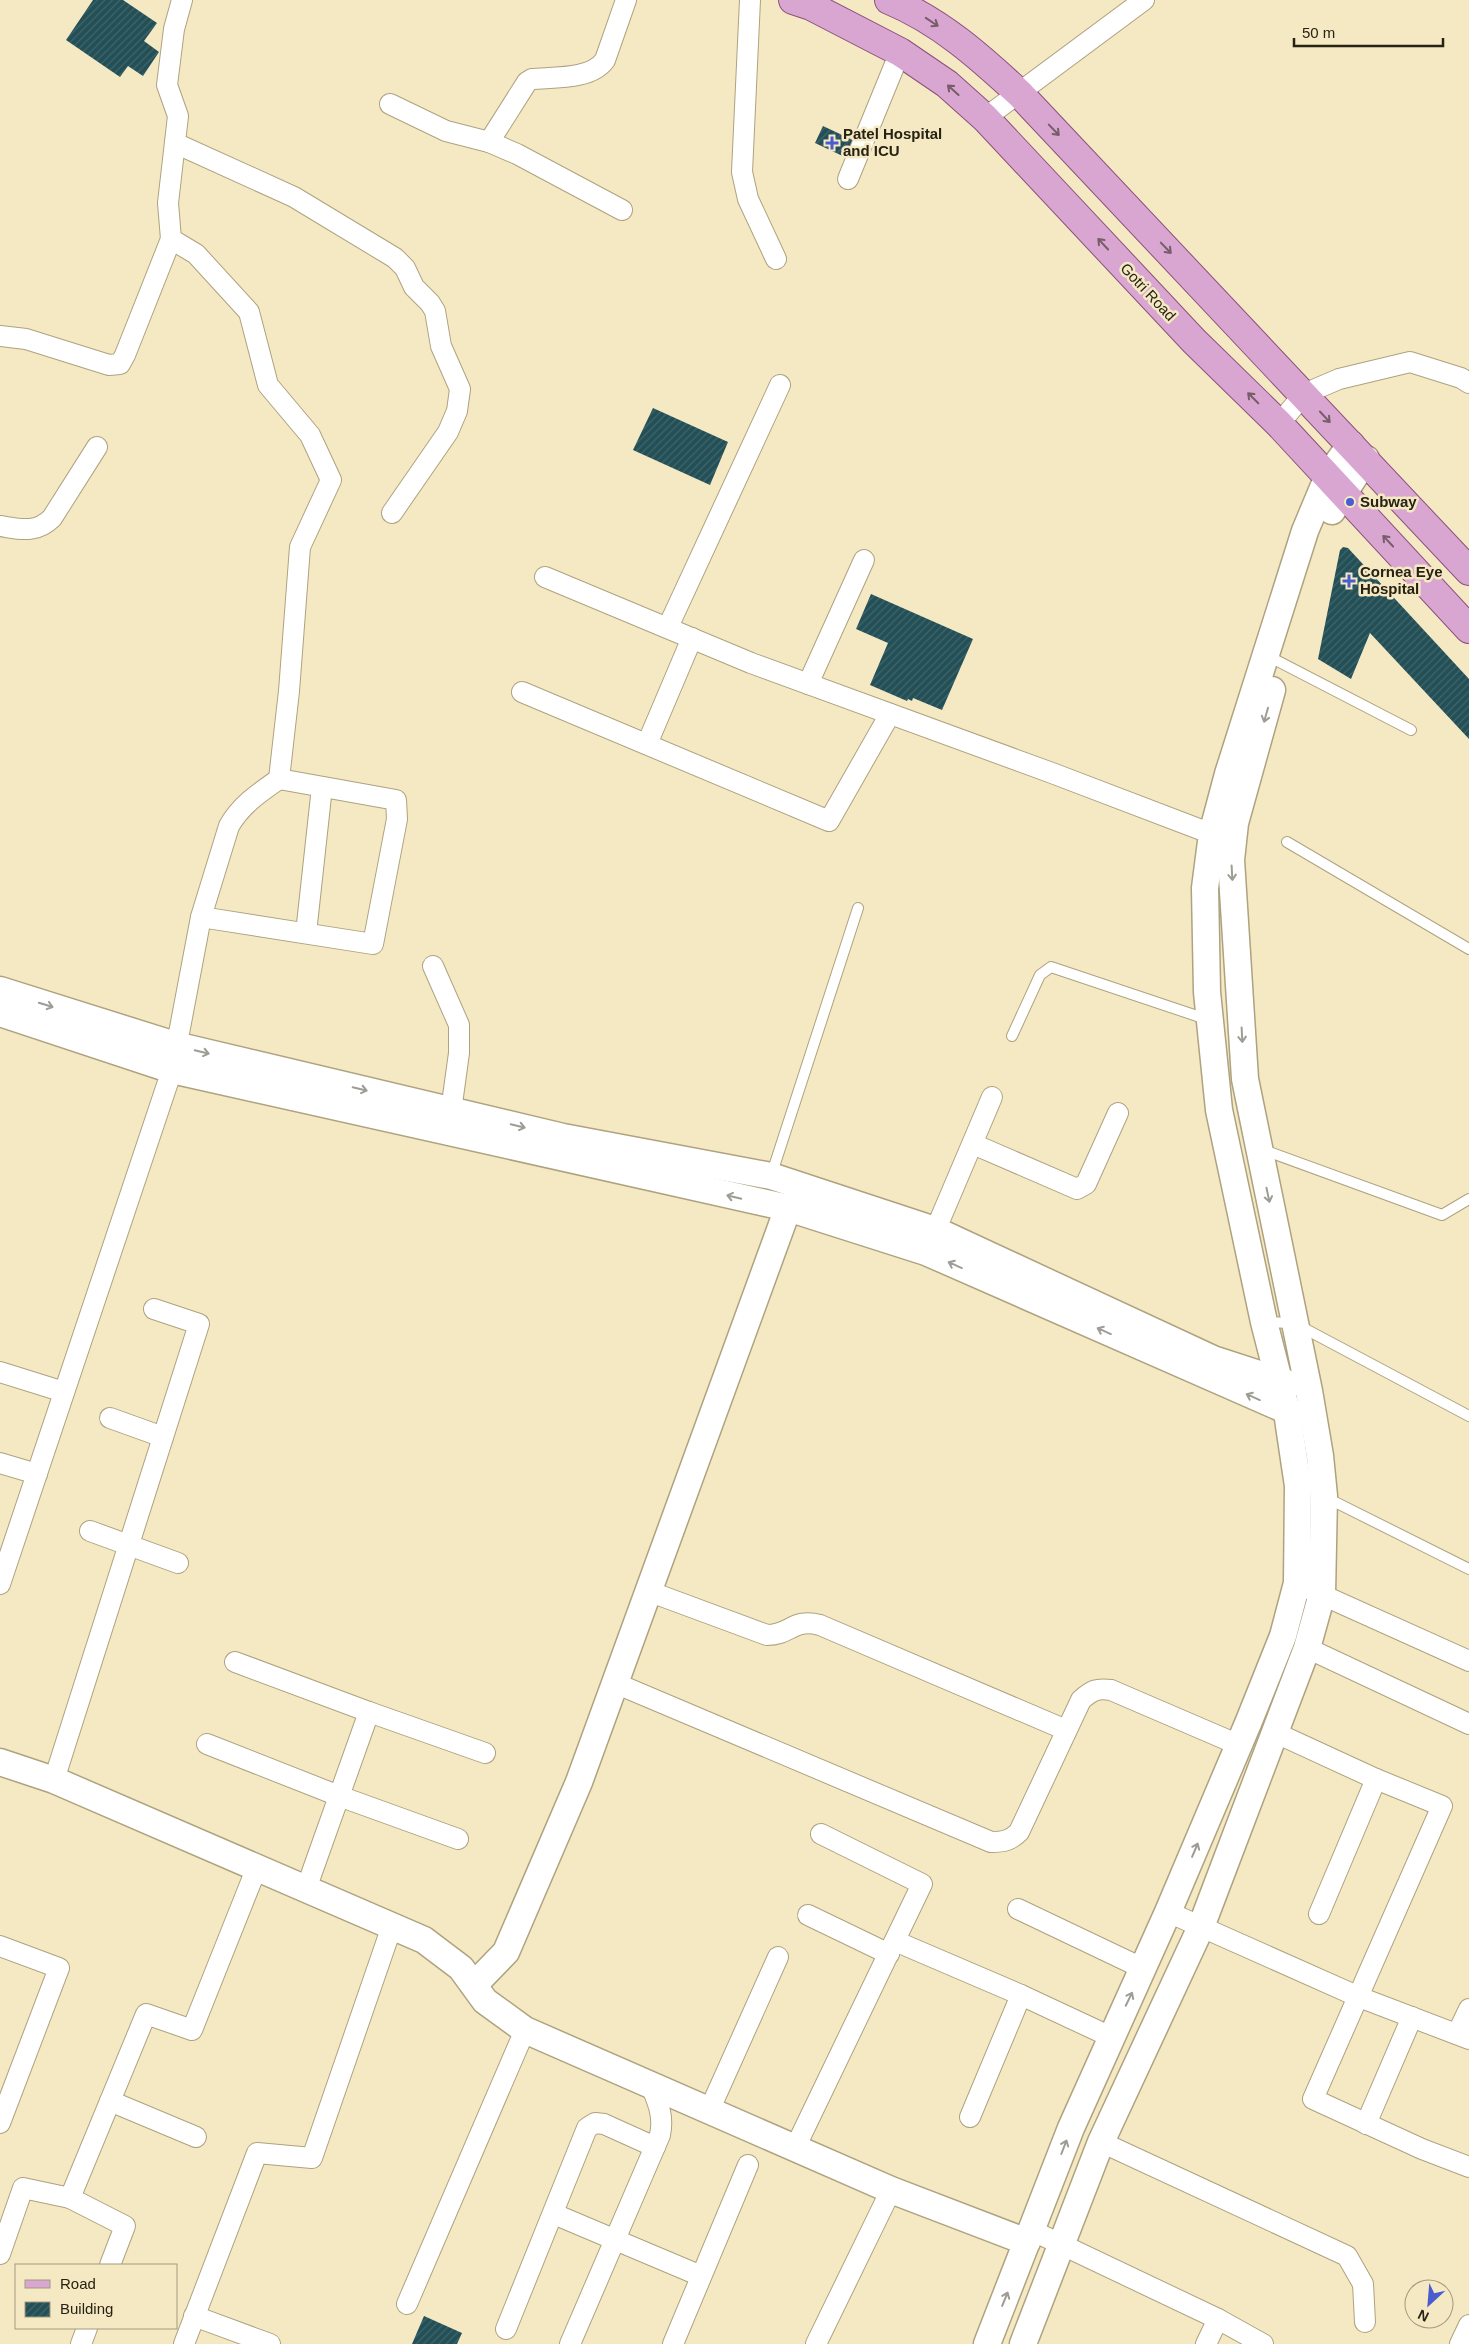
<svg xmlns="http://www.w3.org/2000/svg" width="1469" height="2344" viewBox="0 0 1469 2344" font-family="Arial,sans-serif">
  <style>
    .building { fill: url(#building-hatch) }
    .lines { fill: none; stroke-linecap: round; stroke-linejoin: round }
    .service-casing { stroke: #aea27f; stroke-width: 12 }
    .minor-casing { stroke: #aea27f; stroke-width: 22 }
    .tertiary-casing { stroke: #aea27f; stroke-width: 29 }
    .primary-casing { stroke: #8a517c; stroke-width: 30 }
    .service { stroke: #fff; stroke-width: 10 }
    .minor { stroke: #fff; stroke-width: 20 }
    .tertiary { stroke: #fff; stroke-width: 26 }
    .primary { stroke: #d9a6d2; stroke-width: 28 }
    .oneway { stroke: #775d69 }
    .oneway2 { stroke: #9e9c95 }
    .poi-dot { fill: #495dd1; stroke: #f5e9c4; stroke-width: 2 }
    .labels { text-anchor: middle; stroke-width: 5; stroke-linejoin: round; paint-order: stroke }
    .poi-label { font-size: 15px; font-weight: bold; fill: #272214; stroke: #f5e9c4; text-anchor: start }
    .street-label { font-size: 15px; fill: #272214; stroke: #f5e9c4 }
  </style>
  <defs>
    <pattern id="building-hatch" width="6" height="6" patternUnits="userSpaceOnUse" patternTransform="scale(1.25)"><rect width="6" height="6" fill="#234f57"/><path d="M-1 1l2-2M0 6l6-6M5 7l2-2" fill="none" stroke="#42656a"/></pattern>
  </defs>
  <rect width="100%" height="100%" fill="#f5e9c4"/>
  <g class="building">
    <polygon points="93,0 123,0 157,23 144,41 159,52 143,76 128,66 120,77 66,40"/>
    <polygon points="823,126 857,142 849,159 815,143"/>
    <polygon points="653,408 728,442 710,485 633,450"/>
    <polygon points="1343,547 1348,548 1469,679 1469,739 1370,633 1351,679 1318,659 1340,550"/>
    <polygon points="871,594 973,639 942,710 913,698 912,701 908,699 907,701 870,685 888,643 856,629"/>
    <polygon points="424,2316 462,2333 457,2344 412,2344"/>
  </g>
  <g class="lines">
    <defs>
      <g id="service">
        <polyline points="1266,655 1411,730"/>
        <polyline points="1287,842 1469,949"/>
        <polyline points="1012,1036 1040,975 1051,967 1209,1020"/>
        <polyline points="1261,1149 1442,1215 1469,1199"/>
        <polyline points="771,1176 858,908"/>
        <polyline points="1266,1322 1294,1323 1469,1416"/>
        <polyline points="1325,1497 1469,1569"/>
      </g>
      <g id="minor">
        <polyline points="750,0 742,172 748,199 776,259"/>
        <polyline points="390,104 446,131 489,142 517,154 622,210"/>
        <polyline points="985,118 1144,0"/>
        <path d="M489,142L527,82L532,79C554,77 591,80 605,60L626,0"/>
        <polyline points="175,143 294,197 395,258 405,268 414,287 430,303 435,311 441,346 460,389 457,411 448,432 392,513"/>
        <polyline points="848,179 900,52"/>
        <polyline points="0,336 26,339 109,365 120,364 125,355 171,239"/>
        <polyline points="1279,424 1304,394 1339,379 1410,362 1461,378 1469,383"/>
        <path d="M0,526C20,529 36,534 52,518L97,447"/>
        <polyline points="545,577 751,663 1052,773 1212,834"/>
        <polyline points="668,627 780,385"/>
        <polyline points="808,684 864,560"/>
        <polyline points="522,692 829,821 890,714"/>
        <polyline points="647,744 692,638"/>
        <path d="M201,917L229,826C241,805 259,793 279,779"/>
        <polyline points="306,933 322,787"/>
        <polyline points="433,966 459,1025 459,1053 451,1111"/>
        <polyline points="973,1144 1077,1189 1086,1184 1118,1113"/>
        <polyline points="930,1243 992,1097"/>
        <polyline points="0,1372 64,1392"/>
        <polyline points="110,1418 163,1437"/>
        <polyline points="0,1463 37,1474"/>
        <polyline points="90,1531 178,1563"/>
        <polyline points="0,1584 172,1070 201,917 373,944 397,819 396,800 279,779 289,691 300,547 331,480 310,435 268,385 249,312 196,254 171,239 168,203 178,116 167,85 174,29 182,0"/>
        <polyline points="1309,1589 1469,1661"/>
        <path d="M648,1591L767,1635C791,1635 792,1618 820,1625L1066,1730"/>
        <polyline points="1307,1648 1469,1724"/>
        <polyline points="235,1662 369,1712"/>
        <path d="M615,1683L991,1842C1003,1842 1010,1841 1019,1832L1081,1700C1092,1690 1097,1688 1111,1690L1239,1745"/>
        <polyline points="1274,1732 1376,1779 1442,1806 1313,2099 1422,2149 1469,2167"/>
        <polyline points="207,1744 339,1796 458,1839"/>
        <polyline points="54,1780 199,1324 154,1309"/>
        <polyline points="306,1889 369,1712 485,1753"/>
        <polyline points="1018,1909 1144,1969"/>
        <polyline points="1168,1912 1359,1997 1469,2039"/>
        <polyline points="1319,1914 1376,1779"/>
        <polyline points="808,1915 889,1954"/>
        <polyline points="895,1941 1021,1995 1111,2037"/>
        <polyline points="0,1946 59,1968 0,2123"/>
        <polyline points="1457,2034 1469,2009"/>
        <polyline points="110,2101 196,2137"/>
        <polyline points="709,2111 778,1957"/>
        <polyline points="970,2117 1021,1995"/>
        <polyline points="1366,2124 1412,2017"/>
        <polyline points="1101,2142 1347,2256 1363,2284 1365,2322"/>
        <polyline points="795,2148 922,1884 821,1834"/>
        <polyline points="70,2198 125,2226 110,2265"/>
        <polyline points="554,2214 701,2276"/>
        <polyline points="1033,2231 1218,2319 1263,2344"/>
        <polyline points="0,2254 23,2188 70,2198 146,2014 192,2030 257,1867"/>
        <polyline points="407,2304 525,2030"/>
        <polyline points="194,2316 270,2344"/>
        <polyline points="506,2329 587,2128 595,2123 604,2124 655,2147"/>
        <polyline points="81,2344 87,2328"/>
        <polyline points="184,2344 257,2153 312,2158 392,1926"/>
        <path d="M570,2344L660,2135C664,2116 658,2103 651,2085"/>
        <polyline points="673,2344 748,2165"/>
        <polyline points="816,2344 891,2190"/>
        <polyline points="1206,2344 1218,2319"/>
        <polyline points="1460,2344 1469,2325"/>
      </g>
      <g id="tertiary">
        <polyline points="1332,511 1366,459"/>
        <polyline points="0,990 175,1045 563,1137 771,1176 935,1230 1213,1359 1290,1384"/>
        <polyline points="0,1013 172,1070 788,1208 926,1252 1297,1415"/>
        <polyline points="0,1762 54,1780 424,1940 461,1968 485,2001 525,2030 891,2190 1027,2242"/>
        <polyline points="474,1985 506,1952 579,1782 788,1208"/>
        <polyline points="987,2344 1071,2128 1168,1912 1249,1721 1283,1636 1297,1583 1298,1486 1287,1412 1264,1322 1219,1110 1207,992 1205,888 1212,834 1228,774 1305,531 1328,476 1351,444"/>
        <polyline points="1023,2344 1101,2142 1201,1927 1307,1648 1322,1594 1324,1496 1320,1456 1309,1391 1245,1079 1231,860 1235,823 1272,690"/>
      </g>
      <g id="primary">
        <polyline points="793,0 811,6 900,52 947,84 985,118 1194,341 1279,424 1469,629"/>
        <path d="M889,0C940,21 980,57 1020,94L1469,571"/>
      </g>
    </defs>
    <use href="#service" class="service-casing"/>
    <use href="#minor" class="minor-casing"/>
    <use href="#tertiary" class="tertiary-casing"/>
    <use href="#primary" class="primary-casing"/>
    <use href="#service" class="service"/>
    <use href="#minor" class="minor"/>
    <use href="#tertiary" class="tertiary"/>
    <use href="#primary" class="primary"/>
  </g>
  <defs><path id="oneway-shaft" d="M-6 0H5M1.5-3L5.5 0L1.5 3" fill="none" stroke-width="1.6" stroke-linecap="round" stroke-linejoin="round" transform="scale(1.25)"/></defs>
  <g class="oneway">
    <use href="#oneway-shaft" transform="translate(932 22) rotate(34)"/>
    <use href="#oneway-shaft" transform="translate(953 90) rotate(-138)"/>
    <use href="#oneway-shaft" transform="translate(1054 130) rotate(46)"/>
    <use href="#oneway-shaft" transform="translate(1103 244) rotate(-133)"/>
    <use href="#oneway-shaft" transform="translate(1166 248) rotate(46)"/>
    <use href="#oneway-shaft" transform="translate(1253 398) rotate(-135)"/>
    <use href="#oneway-shaft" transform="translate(1325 417) rotate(47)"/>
    <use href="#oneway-shaft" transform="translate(1388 541) rotate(-133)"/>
  </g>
  <g class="oneway2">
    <use href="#oneway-shaft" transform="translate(1266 715) rotate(106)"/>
    <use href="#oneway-shaft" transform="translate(1232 873) rotate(87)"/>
    <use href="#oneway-shaft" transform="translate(46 1005) rotate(17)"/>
    <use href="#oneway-shaft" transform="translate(1242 1035) rotate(87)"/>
    <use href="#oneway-shaft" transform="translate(202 1052) rotate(13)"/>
    <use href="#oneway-shaft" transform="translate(360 1089) rotate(13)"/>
    <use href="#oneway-shaft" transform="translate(518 1126) rotate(13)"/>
    <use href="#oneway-shaft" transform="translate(1268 1195) rotate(78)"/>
    <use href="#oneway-shaft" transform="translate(734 1197) rotate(-167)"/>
    <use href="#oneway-shaft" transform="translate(955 1265) rotate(-156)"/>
    <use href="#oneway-shaft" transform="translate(1104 1331) rotate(-156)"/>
    <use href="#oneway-shaft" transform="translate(1253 1397) rotate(-156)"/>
    <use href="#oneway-shaft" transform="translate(1195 1850) rotate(-67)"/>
    <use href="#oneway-shaft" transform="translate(1129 1999) rotate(-64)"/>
    <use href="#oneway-shaft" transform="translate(1064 2147) rotate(-69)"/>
    <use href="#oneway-shaft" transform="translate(1005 2299) rotate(-68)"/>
  </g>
  <g class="poi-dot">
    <path d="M829.5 135.5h5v5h5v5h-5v5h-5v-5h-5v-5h5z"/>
    <circle cx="1350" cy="502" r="5"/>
    <path d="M1346.5 573.5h5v5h5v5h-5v5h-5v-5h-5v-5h5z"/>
  </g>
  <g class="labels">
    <g class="poi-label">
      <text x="843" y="139">Patel Hospital<tspan x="843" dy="17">and ICU</tspan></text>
      <text x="1360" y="507">Subway</text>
      <text x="1360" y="577">Cornea Eye<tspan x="1360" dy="17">Hospital</tspan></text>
    </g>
    <g class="street-label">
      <text transform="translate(1148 292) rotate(47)" y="5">Gotri Road</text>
    </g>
  </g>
  <rect x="15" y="2264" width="162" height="65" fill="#f5e9c4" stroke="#a3997e"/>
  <rect x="25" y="2280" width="25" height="8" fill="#d9a6d2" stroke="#a3997e"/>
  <text x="60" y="2289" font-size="15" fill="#272214">Road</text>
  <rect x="25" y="2302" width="25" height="15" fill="url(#building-hatch)" stroke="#a3997e"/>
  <text x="60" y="2314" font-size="15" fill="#272214">Building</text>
  <g transform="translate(1429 2304) rotate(206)"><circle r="24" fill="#f5e9c4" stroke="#a3997e"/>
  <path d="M0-4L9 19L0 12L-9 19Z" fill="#495dd1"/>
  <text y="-8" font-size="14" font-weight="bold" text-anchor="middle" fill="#272214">N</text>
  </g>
  <path d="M1294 38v8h149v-8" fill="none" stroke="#272214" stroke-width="2.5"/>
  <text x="1302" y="38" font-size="15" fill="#272214" stroke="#f5e9c4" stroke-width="4" paint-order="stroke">50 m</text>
</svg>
